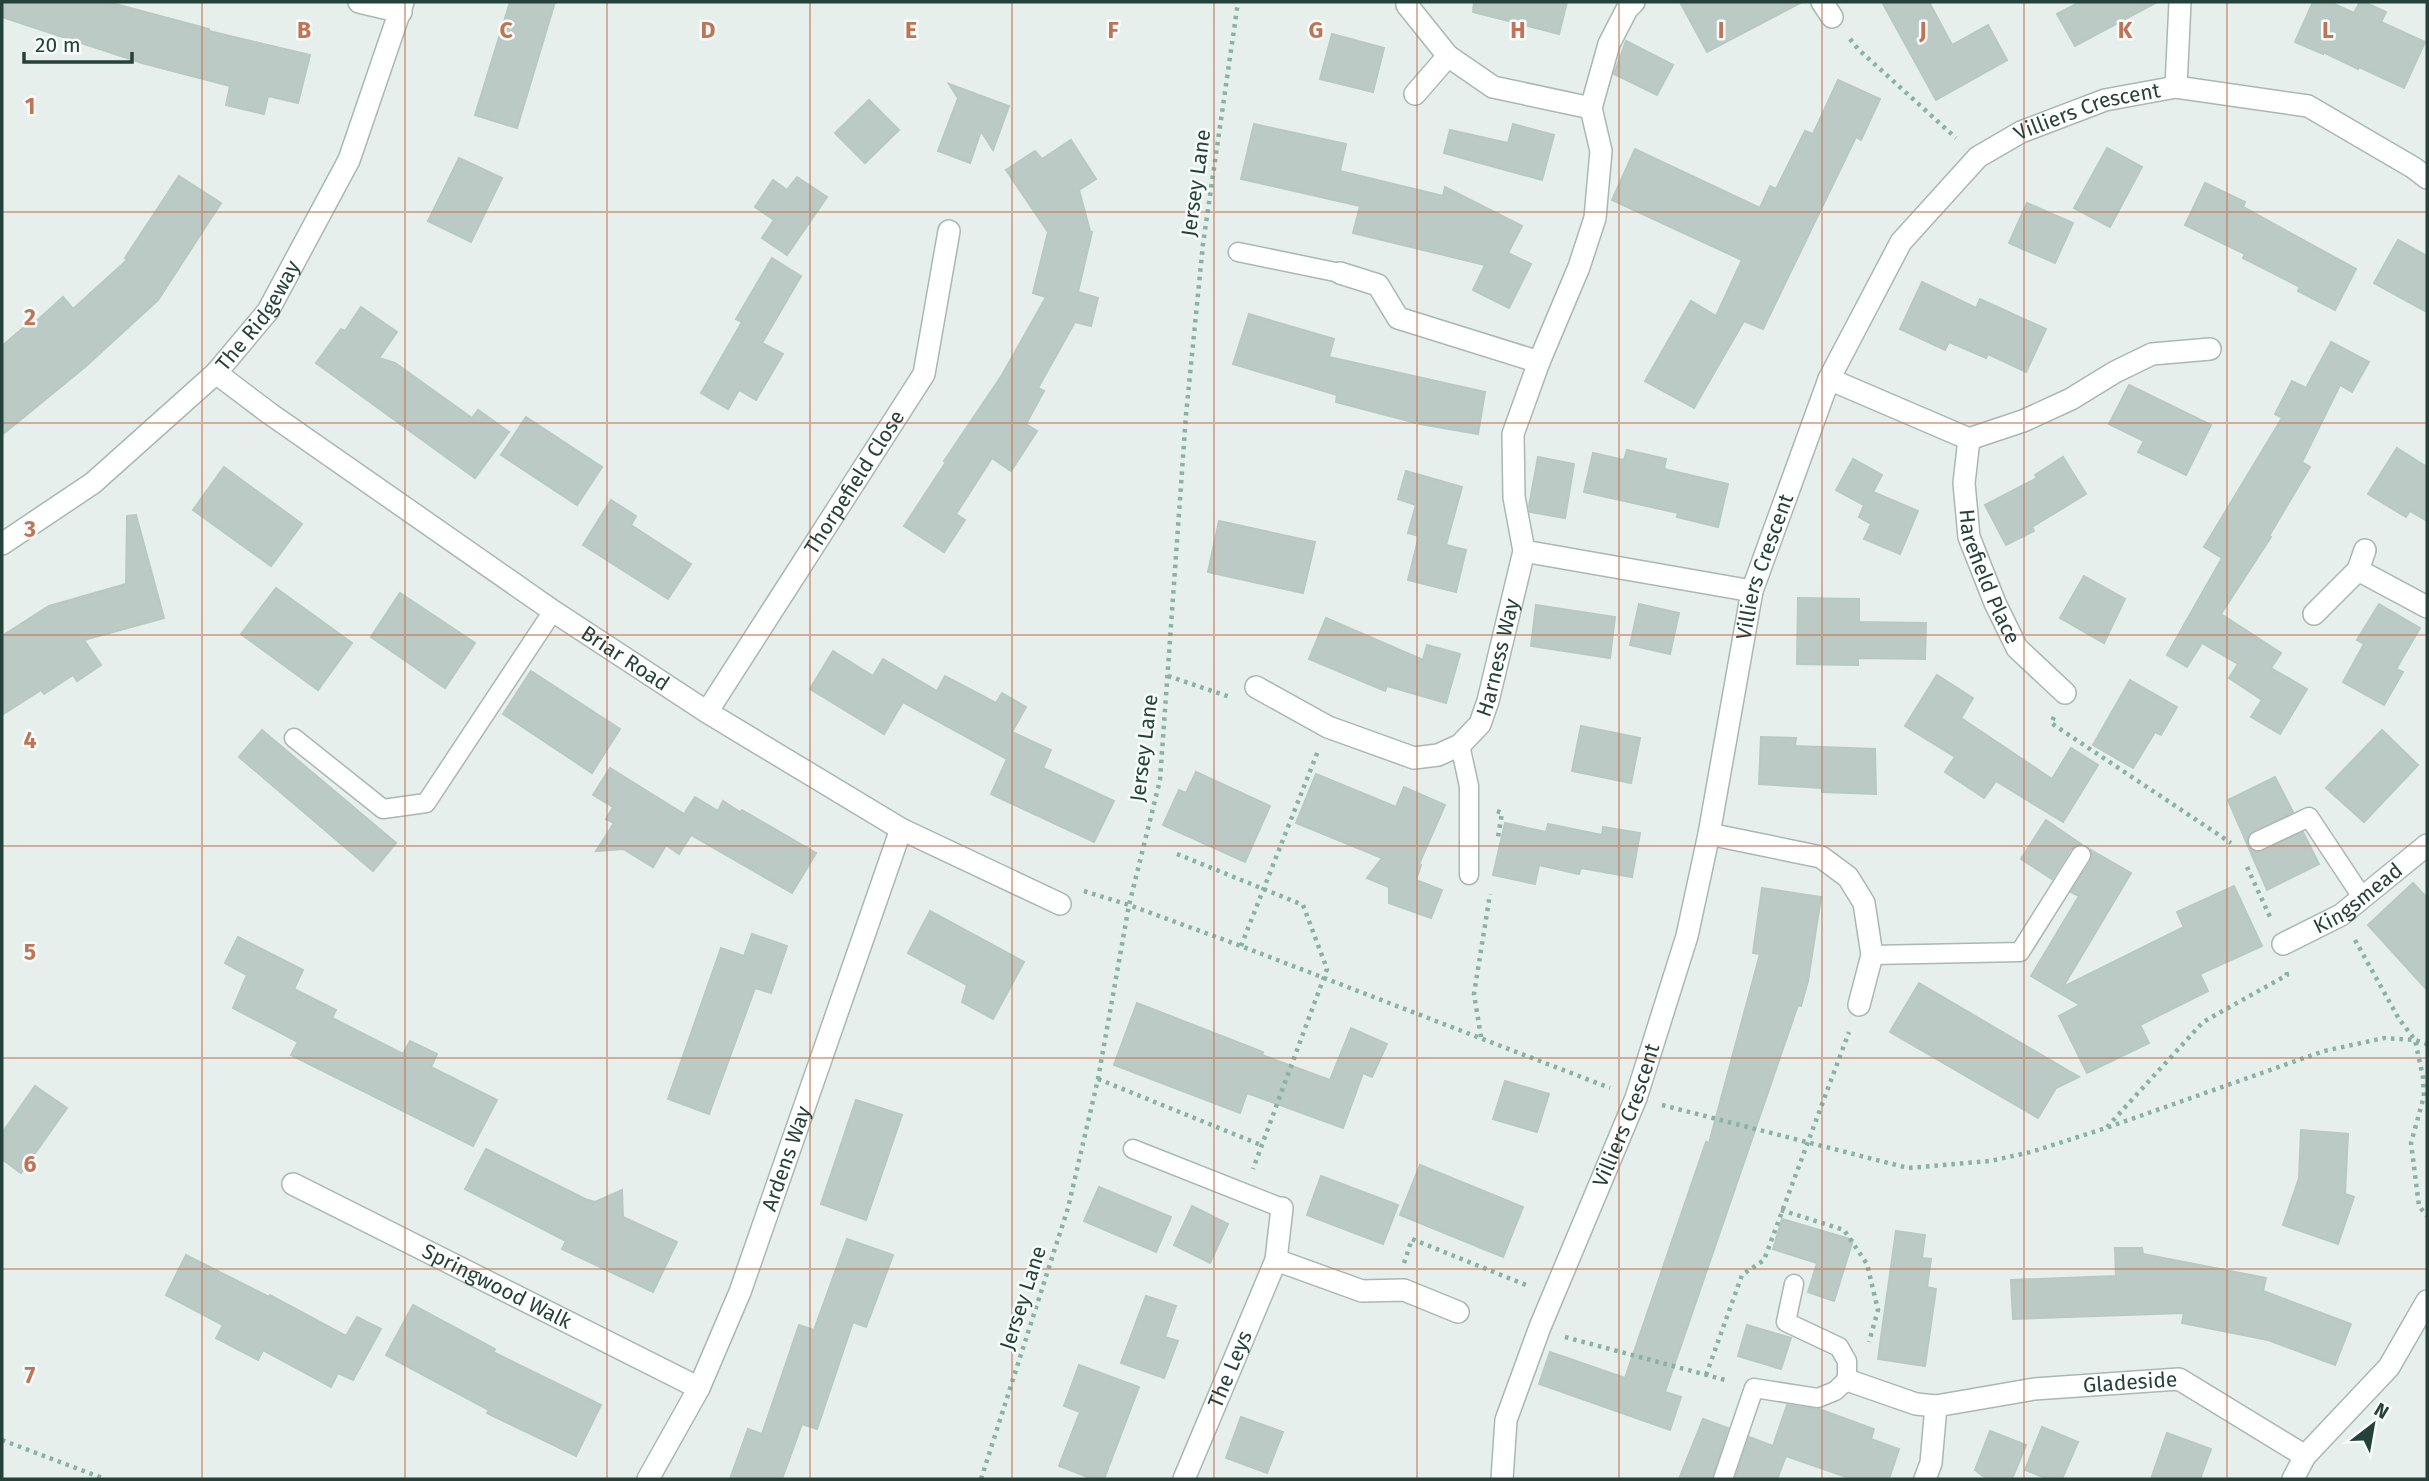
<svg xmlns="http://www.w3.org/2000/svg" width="2429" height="1481" viewBox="0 0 2429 1481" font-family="'Fira Sans',sans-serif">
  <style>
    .building { fill: #bbcac4; stroke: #b8c9c2; stroke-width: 2 }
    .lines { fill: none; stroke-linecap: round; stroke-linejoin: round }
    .lane-casing { stroke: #a8b8b2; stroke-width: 21 }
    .street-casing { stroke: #a8b8b2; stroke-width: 24 }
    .path { stroke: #86b3a5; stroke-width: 4.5; stroke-dasharray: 3.5 5; stroke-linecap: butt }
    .lane { stroke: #fff; stroke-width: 18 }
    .street { stroke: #fff; stroke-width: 21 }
    .grid { fill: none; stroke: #c07456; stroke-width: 2; stroke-opacity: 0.55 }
    .labels { text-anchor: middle; stroke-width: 5; stroke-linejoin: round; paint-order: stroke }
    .street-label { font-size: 21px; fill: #24423a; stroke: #f7fbf9 }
    .grid-label { font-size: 23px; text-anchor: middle; font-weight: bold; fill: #c07456; stroke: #f7fbf9; stroke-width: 5; stroke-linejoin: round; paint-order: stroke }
  </style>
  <rect width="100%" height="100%" fill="#e6efeb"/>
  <g class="building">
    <polygon points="2,2 108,2 209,29 209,31 310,55 298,103 268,96 264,114 226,105 230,86 142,63 2,17"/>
    <polygon points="510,2 555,2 517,128 475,115"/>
    <polygon points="1474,2 1567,2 1559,34 1473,12"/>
    <polygon points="1680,2 1802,2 1707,52"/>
    <polygon points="1882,2 1929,2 1952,45 1988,25 2007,60 1936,100"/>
    <polygon points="2080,2 2157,2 2075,46 2057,14"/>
    <polygon points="2313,2 2330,2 2354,13 2360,2 2364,2 2386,12 2381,22 2425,42 2404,88 2359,67 2358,69 2323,52 2323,54 2295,42"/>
    <polygon points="1332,34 1384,48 1373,92 1320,79"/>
    <polygon points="1626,41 1673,65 1657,95 1614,74"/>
    <polygon points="1838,80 1880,99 1861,140 1856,137 1763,329 1744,321 1694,408 1645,381 1691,301 1716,316 1742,260 1612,200 1635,149 1760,208 1770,186 1776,189 1805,131 1813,134"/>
    <polygon points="949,84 1009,106 993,150 981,131 970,163 938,151 958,98"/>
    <polygon points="869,100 899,130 865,163 835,133"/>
    <polygon points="1254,124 1346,144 1340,171 1443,196 1445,187 1522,226 1508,253 1531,264 1509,308 1473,290 1485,265 1353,233 1360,206 1241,179"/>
    <polygon points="1513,124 1554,135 1542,180 1444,153 1450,130 1508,143"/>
    <polygon points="1071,140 1096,179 1079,190 1090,231 1092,232 1078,292 1098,298 1091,326 1075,322 1038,388 1044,391 1026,424 1037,431 1011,471 992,458 956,514 965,520 944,552 904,526 946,462 944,461 1002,375 1046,297 1033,293 1048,232 1006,170 1035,151 1042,159"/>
    <polygon points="2107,148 2142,167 2110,227 2074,208"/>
    <polygon points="459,158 502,178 471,242 428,221"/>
    <polygon points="179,176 221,203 158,300 85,367 2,435 2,346 29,323 31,326 63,297 73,309 127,260 125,258"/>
    <polygon points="797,177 827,197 787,255 762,238 774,220 755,207 773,180 787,190"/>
    <polygon points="2205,183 2245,202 2243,207 2356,269 2335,310 2298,291 2300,287 2243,258 2245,254 2185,225"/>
    <polygon points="2027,203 2073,223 2055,263 2009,243"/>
    <polygon points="2398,240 2427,256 2427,312 2374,283"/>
    <polygon points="772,258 801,276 762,343 783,354 756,400 739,390 728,409 701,393 742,322 736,319"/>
    <polygon points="1922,282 1976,308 1980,299 2046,329 2026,372 1988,354 1986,358 1949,342 1945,350 1900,329"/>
    <polygon points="361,307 397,332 379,358 395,363 472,418 478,410 509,432 475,478 316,363 341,329 345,331"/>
    <polygon points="1249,314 1334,339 1329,357 1485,392 1478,434 1420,424 1336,402 1337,395 1233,364"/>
    <polygon points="2331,342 2369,362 2352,392 2340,385 2302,462 2310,467 2269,536 2271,537 2221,614 2281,653 2271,668 2307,689 2280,734 2251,717 2262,700 2229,678 2238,664 2202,643 2187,667 2167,655 2222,558 2204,547 2282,418 2275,414 2292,381 2306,388"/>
    <polygon points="2129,385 2211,425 2186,475 2138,452 2144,441 2109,424"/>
    <polygon points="526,417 602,467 577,505 501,455"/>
    <polygon points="2397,448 2427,467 2427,521 2410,511 2406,517 2368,494"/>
    <polygon points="1627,450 1666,459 1664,469 1728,484 1718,527 1677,517 1678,513 1584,492 1593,453 1624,460"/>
    <polygon points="1538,457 1574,464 1565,518 1530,512 1529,506"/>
    <polygon points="2063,457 2086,494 2032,527 2034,531 2006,545 1985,505 2037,478 2035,475"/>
    <polygon points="1853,459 1882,475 1873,492 1918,511 1900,554 1864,539 1871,524 1859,517 1864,505 1836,490"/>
    <polygon points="224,467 302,524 271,566 193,510"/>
    <polygon points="1406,471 1462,487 1446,545 1466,550 1456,592 1408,580 1419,536 1408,533 1416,505 1398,499"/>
    <polygon points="611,500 636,516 631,525 691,564 668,599 583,545"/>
    <polygon points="136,515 164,618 84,640 101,665 77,681 73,675 44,694 41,690 2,715 2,636 49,606 126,584 127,516"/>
    <polygon points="1219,521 1315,542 1303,593 1208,572"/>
    <polygon points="2084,576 2125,599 2104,643 2060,618"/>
    <polygon points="276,588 352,643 318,690 241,634"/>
    <polygon points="400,593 475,643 445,688 371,637"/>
    <polygon points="1798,598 1859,599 1859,622 1926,623 1925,659 1858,658 1858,665 1797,664"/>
    <polygon points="1639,604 1679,613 1670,654 1630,645"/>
    <polygon points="2379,604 2420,628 2396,669 2403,672 2384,705 2343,682 2364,644 2357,640"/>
    <polygon points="1536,605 1615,617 1610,658 1531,646"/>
    <polygon points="1326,618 1423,660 1427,645 1460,654 1446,703 1387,686 1385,691 1309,659"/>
    <polygon points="833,651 873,676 883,659 937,691 945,676 996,703 1002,693 1026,707 1012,732 1051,750 1043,768 1114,801 1094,842 991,794 1007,759 903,702 884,734 810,689"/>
    <polygon points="531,671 620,729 592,773 503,714"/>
    <polygon points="1937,675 1973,698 1961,718 2052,779 2071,748 2098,765 2063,822 1996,781 1984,798 1945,772 1955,757 1905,726"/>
    <polygon points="2130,680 2177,707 2161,735 2155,732 2133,768 2093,745"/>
    <polygon points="1581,726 1640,738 1631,783 1572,771"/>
    <polygon points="262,730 396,843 373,871 239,757"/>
    <polygon points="2382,730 2418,765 2364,822 2326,788"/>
    <polygon points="1761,737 1796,738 1795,746 1875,749 1876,794 1822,792 1822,788 1759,784"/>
    <polygon points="610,768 684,814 695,797 718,811 723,801 740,812 742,810 816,853 792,893 691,835 679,854 666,845 653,867 623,849 596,851 614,823 606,819 613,807 593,795"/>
    <polygon points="1196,772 1270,806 1245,862 1163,825 1179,790 1186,793"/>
    <polygon points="1316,774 1396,807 1404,787 1445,805 1419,864 1421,865 1416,880 1442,890 1431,918 1389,903 1389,887 1367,878 1382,858 1296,823"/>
    <polygon points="2275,777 2293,812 2253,831 2247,839 2248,846 2256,852 2262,851 2303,832 2319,864 2267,890 2228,800"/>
    <polygon points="2046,820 2081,844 2071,849 2052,879 2021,859"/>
    <polygon points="1505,823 1546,832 1548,824 1602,835 1603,827 1640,833 1632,877 1581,868 1579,874 1539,865 1535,884 1493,875"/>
    <polygon points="2091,850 2131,873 2063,987 2184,927 2177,912 2234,886 2262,946 2200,974 2208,991 2140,1025 2149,1043 2087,1073 2059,1016 2080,1005 2031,976 2079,896 2071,892 2091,861"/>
    <polygon points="2413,883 2427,898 2427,990 2368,925"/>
    <polygon points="1762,888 1821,897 1808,981 1801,1006 1798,1005 1665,1392 1681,1397 1670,1430 1539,1384 1550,1352 1625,1378 1706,1142 1709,1143 1760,954 1753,953"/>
    <polygon points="930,911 1024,962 993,1019 962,1002 967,985 908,953"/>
    <polygon points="752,934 787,946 771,993 755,988 709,1114 668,1099 721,948 744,956"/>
    <polygon points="238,937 303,970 294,989 336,1010 332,1018 403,1054 410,1041 437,1054 431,1067 497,1100 473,1146 291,1055 298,1042 233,1008 247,975 225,963"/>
    <polygon points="1919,983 2079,1077 2056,1088 2038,1118 1890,1032"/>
    <polygon points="1137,1003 1263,1052 1262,1055 1330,1080 1351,1028 1387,1044 1372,1077 1363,1073 1343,1128 1247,1093 1240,1113 1114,1065"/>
    <polygon points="1505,1081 1549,1094 1537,1132 1493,1119"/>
    <polygon points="35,1086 67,1108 21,1173 2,1159 2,1133"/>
    <polygon points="856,1100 902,1115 866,1220 821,1204"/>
    <polygon points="2301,1130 2348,1134 2345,1194 2354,1197 2338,1244 2283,1225 2299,1178"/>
    <polygon points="486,1149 585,1199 595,1202 622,1190 623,1217 677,1242 653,1292 562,1249 566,1241 465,1189"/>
    <polygon points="1420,1165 1523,1207 1503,1257 1400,1215"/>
    <polygon points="1321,1176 1398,1205 1383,1244 1307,1215"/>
    <polygon points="1099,1187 1171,1217 1156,1252 1084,1221"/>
    <polygon points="1192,1206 1228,1224 1210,1263 1174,1245"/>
    <polygon points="1782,1219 1853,1240 1834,1301 1808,1292 1817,1263 1773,1249"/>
    <polygon points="1896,1231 1925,1235 1922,1258 1931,1259 1927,1287 1936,1289 1925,1366 1878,1359"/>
    <polygon points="847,1239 893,1255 866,1327 853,1322 817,1429 802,1424 782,1479 730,1479 748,1429 762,1434 799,1325 814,1330"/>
    <polygon points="2115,1248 2142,1248 2143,1254 2266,1278 2263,1291 2351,1324 2335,1365 2268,1340 2182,1323 2184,1313 2013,1319 2011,1280 2116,1276"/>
    <polygon points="186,1255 269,1297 270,1295 346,1336 357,1317 381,1329 353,1380 338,1373 331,1387 263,1350 258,1360 216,1338 223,1325 166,1295"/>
    <polygon points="1146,1296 1176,1306 1165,1337 1178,1341 1164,1378 1121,1363"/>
    <polygon points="413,1305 495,1349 493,1352 601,1405 576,1456 487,1413 489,1410 386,1355"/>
    <polygon points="1747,1325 1791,1338 1781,1369 1738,1356"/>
    <polygon points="1079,1365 1139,1387 1104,1479 1093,1479 1059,1466 1080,1412 1064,1406"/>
    <polygon points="1787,1405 1819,1409 1874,1429 1871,1439 1899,1449 1889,1479 1852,1479 1786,1456 1777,1479 1735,1479 1749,1437 1773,1446"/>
    <polygon points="1241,1417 1283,1432 1267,1473 1226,1458"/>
    <polygon points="1703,1419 1728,1428 1712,1479 1679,1479"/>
    <polygon points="2042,1427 2078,1442 2062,1479 2048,1479 2025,1470"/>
    <polygon points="1990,1431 2026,1445 2012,1479 1987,1479 1975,1470"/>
    <polygon points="2167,1433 2211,1449 2200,1479 2151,1479"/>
  </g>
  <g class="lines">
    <defs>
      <g id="lane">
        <polyline points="1238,252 1340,273"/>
        <polyline points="294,738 383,809 426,803 553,611"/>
        <polyline points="1460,745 1469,786 1469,875"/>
        <polyline points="2258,841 2309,817 2362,897"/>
        <polyline points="1872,955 2020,952 2081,855"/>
        <polyline points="1133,1149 1282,1208"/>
        <polyline points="1723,1479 1754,1388 1818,1398 1835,1391 1847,1380 1847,1361 1839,1347 1786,1322 1794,1284"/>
      </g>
      <g id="street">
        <polyline points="359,2 401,12"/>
        <polyline points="1822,2 1832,17"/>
        <polyline points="1407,5 1448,56 1493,87 1591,108"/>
        <polyline points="2176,87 2180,2"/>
        <polyline points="1415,94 1448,56"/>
        <polyline points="1340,273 1378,285 1398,318 1539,362"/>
        <path id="s1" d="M216,373L269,413L553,611L707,712L901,829L1060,904"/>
        <polyline points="1829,379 1969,439 2023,421 2071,399 2115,372 2152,354 2210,349"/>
        <path id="s2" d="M1969,439L1964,483L1969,537L1995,603L2017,648L2065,693"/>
        <path id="s3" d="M2,544L93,483L216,373L268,311L349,160L403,2"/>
        <polyline points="1524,551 1752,591"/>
        <polyline points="2358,570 2427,607"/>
        <polyline points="2314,614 2358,570 2365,550"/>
        <path id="s4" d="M1256,687L1328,727L1414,758L1438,755L1460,745L1480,724L1488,701L1524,551L1514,497L1513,434L1539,362L1579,267L1595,218L1601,151L1591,108L1609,44L1627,9L1634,2"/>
        <path id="s5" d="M707,712L924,374L949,231"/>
        <polyline points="1709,834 1821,857 1848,877 1864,903 1872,955 1859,1005"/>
        <path id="s6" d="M2283,944L2341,915L2427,845"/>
        <path id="s7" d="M293,1184L699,1388"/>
        <polyline points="1276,1260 1362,1291 1404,1290 1458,1312"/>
        <path id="s8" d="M1847,1380L1916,1404L1936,1406L2034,1389L2179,1379L2305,1456"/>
        <path id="s9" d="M648,1479L699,1388L740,1292L901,829"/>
        <path id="s10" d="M1184,1479L1276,1260L1282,1208"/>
        <path id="s11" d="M1502,1479L1506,1420L1540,1327L1636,1098L1687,936L1709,834L1752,591L1829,379L1901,242L1978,157L2021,132L2105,100L2176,87L2308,106L2414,168L2427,178"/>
        <polyline points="1925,1479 1931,1463 1936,1406"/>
        <polyline points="2293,1479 2305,1456 2389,1367 2427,1301"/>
      </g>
    </defs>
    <use href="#lane" class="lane-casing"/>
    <use href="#street" class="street-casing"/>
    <g class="path">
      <polyline points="1850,39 1859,50 1956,138"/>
      <polyline points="1168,676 1230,697"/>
      <polyline points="2054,717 2051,723 2231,843"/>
      <polyline points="1497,811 1502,813 1498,837"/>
      <polyline points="1177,854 1303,905 1327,969 1253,1169"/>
      <polyline points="2247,867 2271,919"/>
      <polyline points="1084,891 1129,905 1241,946 1610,1088"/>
      <polyline points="2355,940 2399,1019 2415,1040 2423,1077 2424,1096 2411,1143 2419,1206 2427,1216"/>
      <polyline points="1241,946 1318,751"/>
      <polyline points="1481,1037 1474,994 1490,894"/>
      <polyline points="1098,1079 1261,1145"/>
      <polyline points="1662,1105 1908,1168 1990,1161 2031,1152 2106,1128 2324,1051 2384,1038 2415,1040 2427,1044"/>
      <polyline points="2107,1127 2203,1022 2287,975 2286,971"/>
      <polyline points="1781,1210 1844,1230 1867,1264 1878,1310 1869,1342"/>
      <polyline points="1404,1263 1412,1239 1526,1285"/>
      <polyline points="1565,1337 1729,1381"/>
      <polyline points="1706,1375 1742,1275 1764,1260 1849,1032"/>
      <polyline points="2,1440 105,1479"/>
      <polyline points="981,1479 1068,1208 1098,1079 1129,905 1160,780 1186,415 1203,244 1238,2"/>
    </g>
    <use href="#lane" class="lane"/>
    <use href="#street" class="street"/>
  </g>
  <path class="grid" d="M202,2V1479M405,2V1479M607,2V1479M810,2V1479M1012,2V1479M1214,2V1479M1417,2V1479M1619,2V1479M1822,2V1479M2024,2V1479M2227,2V1479M2,212H2427M2,423H2427M2,635H2427M2,846H2427M2,1058H2427M2,1269H2427"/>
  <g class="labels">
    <g class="street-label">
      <text dy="7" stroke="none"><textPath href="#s11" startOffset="1542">Villiers Crescent</textPath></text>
      <text transform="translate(1196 183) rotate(-82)" y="7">Jersey Lane</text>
      <text dy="7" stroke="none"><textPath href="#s3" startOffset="346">The Ridgeway</textPath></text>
      <text dy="7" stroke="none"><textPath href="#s5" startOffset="273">Thorpefield Close</textPath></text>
      <text dy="7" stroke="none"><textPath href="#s11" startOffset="954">Villiers Crescent</textPath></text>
      <text dy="7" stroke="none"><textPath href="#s2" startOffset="142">Harefield Place</textPath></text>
      <text dy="7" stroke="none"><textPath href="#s4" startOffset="320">Harness Way</textPath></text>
      <text dy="7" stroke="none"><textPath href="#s1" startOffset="499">Briar Road</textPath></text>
      <text transform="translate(1144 748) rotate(-83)" y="7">Jersey Lane</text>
      <text dy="7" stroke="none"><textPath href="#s6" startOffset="88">Kingsmead</textPath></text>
      <text dy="7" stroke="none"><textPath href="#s11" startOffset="387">Villiers Crescent</textPath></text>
      <text dy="7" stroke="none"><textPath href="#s9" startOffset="350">Ardens Way</textPath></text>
      <text dy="7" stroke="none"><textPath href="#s7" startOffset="228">Springwood Walk</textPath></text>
      <text transform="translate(1023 1298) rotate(-72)" y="7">Jersey Lane</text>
      <text dy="7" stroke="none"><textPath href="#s10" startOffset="119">The Leys</textPath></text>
      <text dy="7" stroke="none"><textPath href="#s8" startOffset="289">Gladeside</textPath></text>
    </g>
  </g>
  <g class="grid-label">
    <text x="304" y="38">B</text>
    <text x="506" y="38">C</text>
    <text x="708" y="38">D</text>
    <text x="911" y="38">E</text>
    <text x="1113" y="38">F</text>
    <text x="1316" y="38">G</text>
    <text x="1518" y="38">H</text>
    <text x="1721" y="38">I</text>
    <text x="1923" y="38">J</text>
    <text x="2125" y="38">K</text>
    <text x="2328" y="38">L</text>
    <text x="30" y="114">1</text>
    <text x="30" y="325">2</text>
    <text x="30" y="537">3</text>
    <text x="30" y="748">4</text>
    <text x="30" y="960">5</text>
    <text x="30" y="1172">6</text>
    <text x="30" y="1383">7</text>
  </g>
  <rect width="2429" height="1481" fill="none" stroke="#24423a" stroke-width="7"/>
  <g transform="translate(2373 1425) rotate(31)" stroke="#f7fbf9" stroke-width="5" paint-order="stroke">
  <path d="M0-5L12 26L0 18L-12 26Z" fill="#24423a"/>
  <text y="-10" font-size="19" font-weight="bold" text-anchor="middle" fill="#24423a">N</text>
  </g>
  <path d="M24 52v10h108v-10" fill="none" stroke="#24423a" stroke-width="3.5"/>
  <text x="35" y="52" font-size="21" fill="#24423a" stroke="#f7fbf9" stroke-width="5" paint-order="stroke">20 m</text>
</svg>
